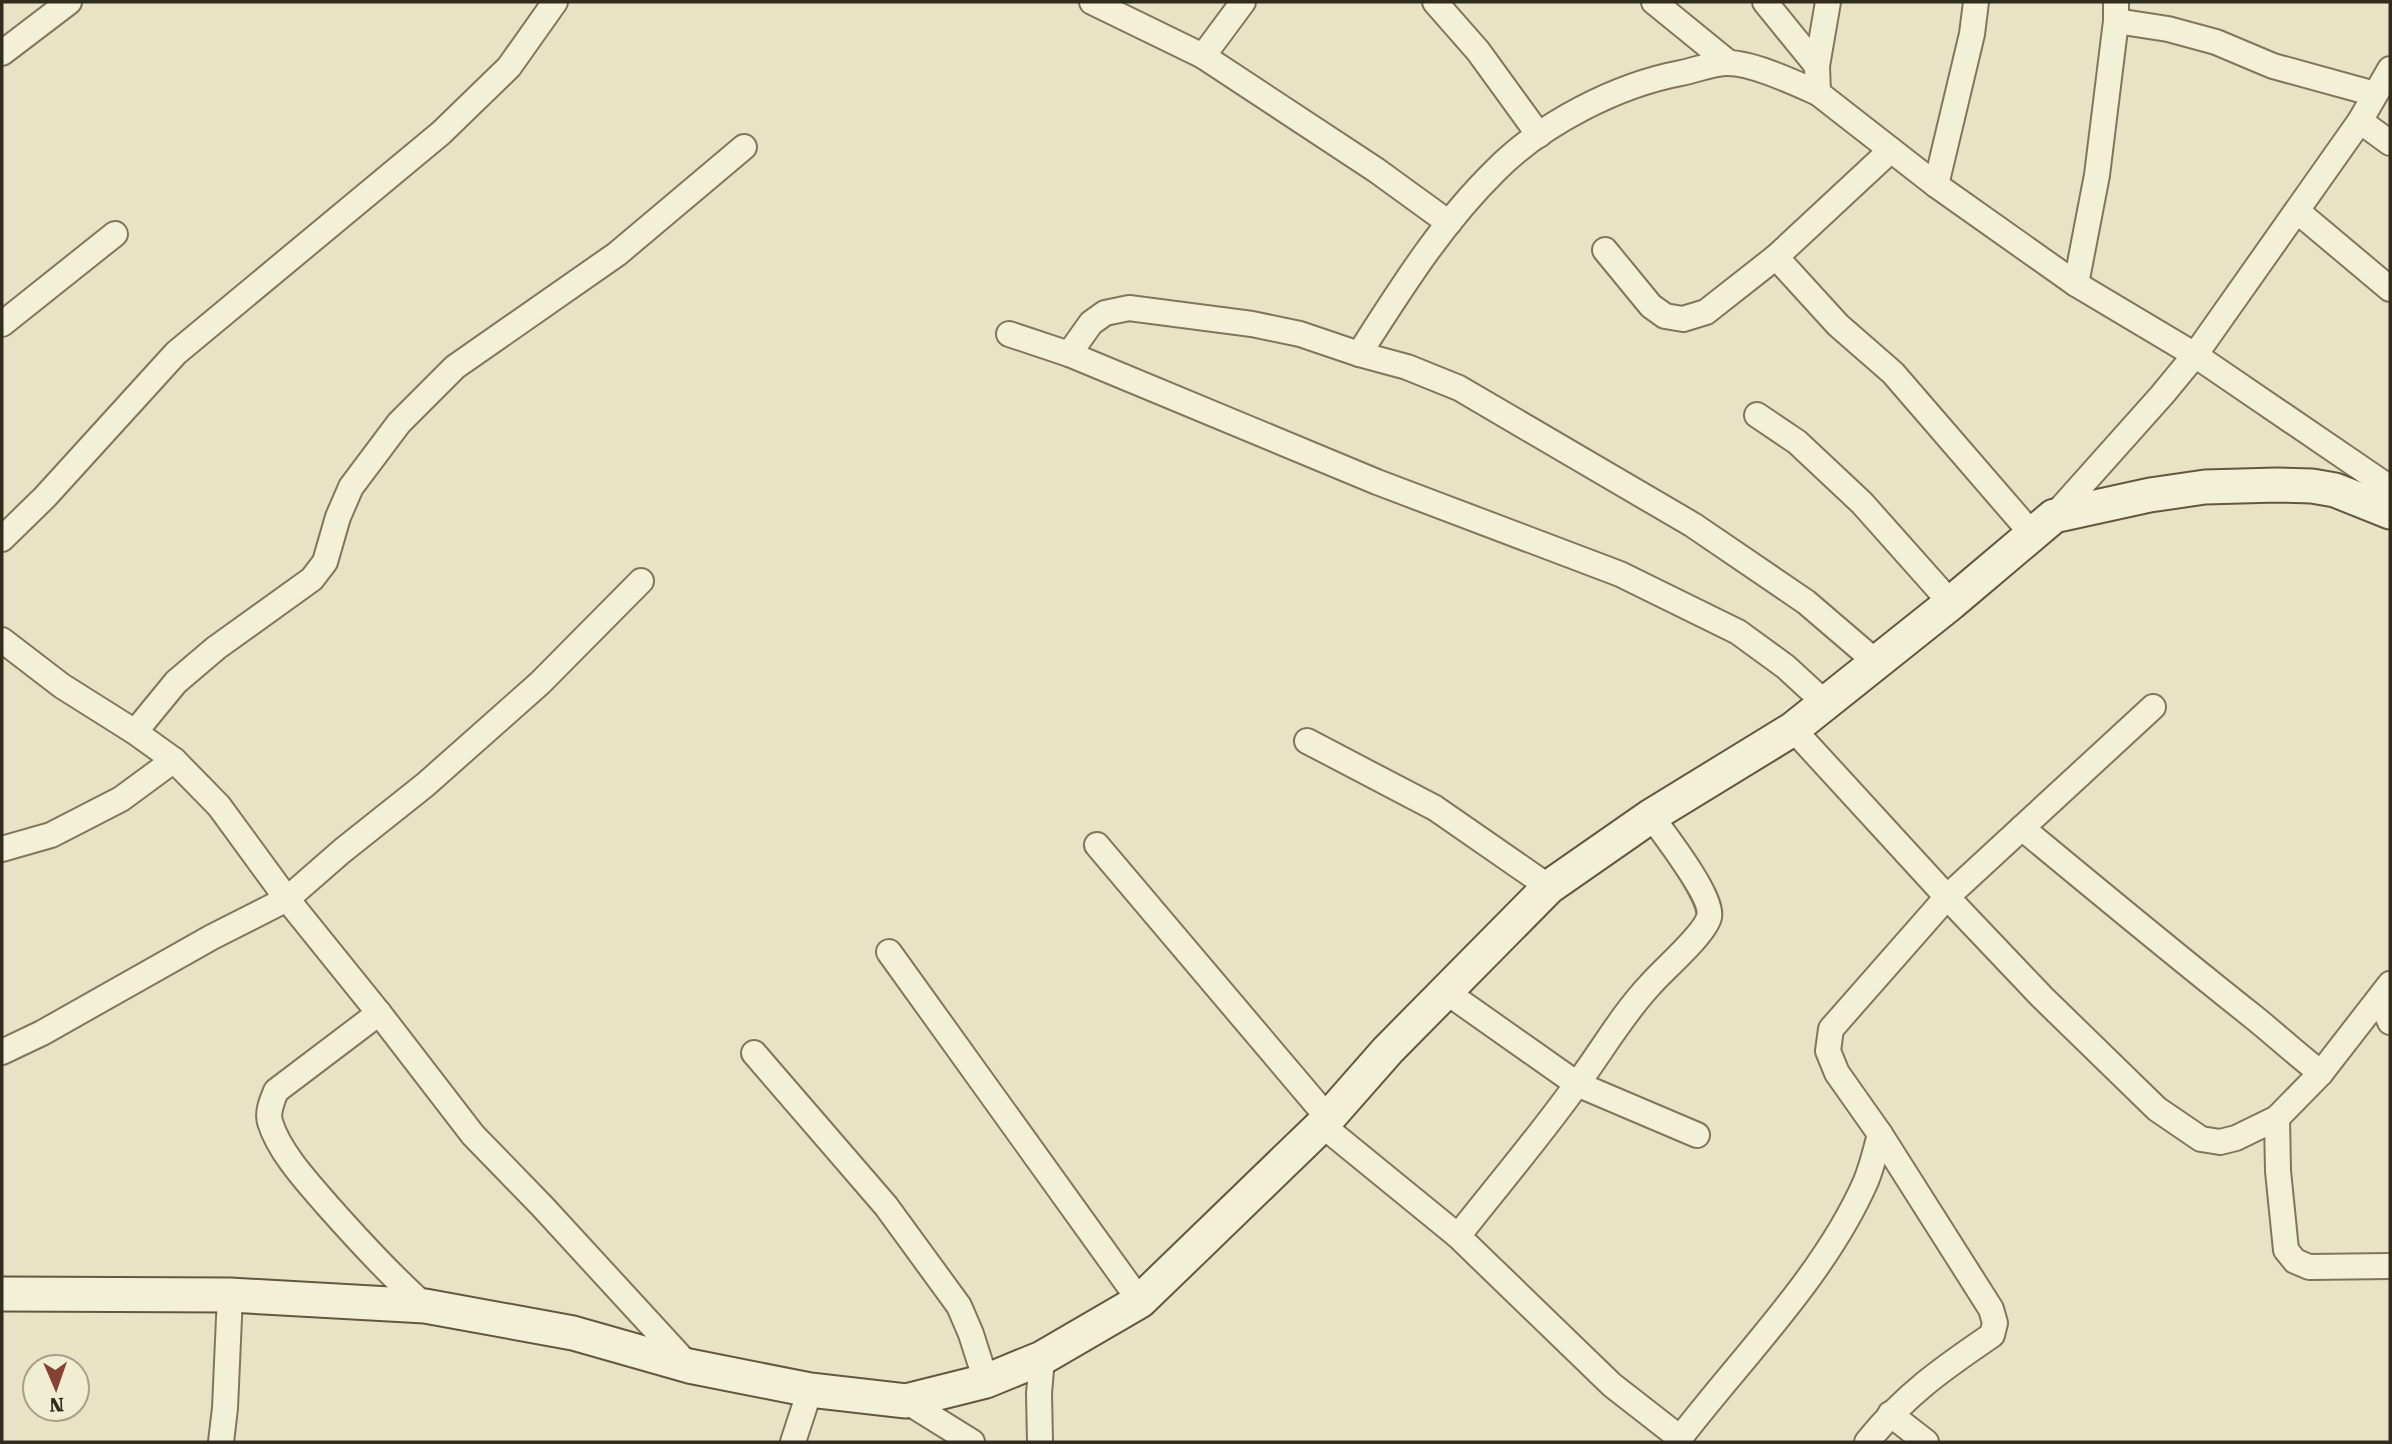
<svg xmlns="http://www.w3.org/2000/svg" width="2392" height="1444" viewBox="0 0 2392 1444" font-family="'Roboto Serif',serif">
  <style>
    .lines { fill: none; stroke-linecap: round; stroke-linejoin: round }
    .street-casing { stroke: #81765d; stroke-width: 28 }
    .secondary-casing { stroke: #625740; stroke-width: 37 }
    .street { stroke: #f4f0d7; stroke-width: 24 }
    .secondary { stroke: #f4f0d7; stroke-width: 33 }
  </style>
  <rect width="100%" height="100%" fill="#e8e3c5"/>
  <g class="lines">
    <defs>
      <g id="street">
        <polyline points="1092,2 1203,56 1376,170 1449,223"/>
        <polyline points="1435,2 1478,51 1539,135"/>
        <polyline points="1654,2 1729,63"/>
        <polyline points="1765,2 1817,66 1818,93 1936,185 2076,284 2195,355 2162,395 2054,516"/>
        <polyline points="2116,21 2168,29 2216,42 2273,66 2375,94"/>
        <polyline points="2,53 69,2"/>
        <polyline points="1203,56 1243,2"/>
        <polyline points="1817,66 1828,2"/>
        <polyline points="2390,69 2360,121 2195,355 2390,488"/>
        <polyline points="2360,121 2390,143"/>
        <polyline points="1936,185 1972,34 1976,2"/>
        <polyline points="2297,211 2390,289"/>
        <polyline points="1605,250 1651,306 1665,316 1683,319 1706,312 1776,257 1891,150"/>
        <polyline points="1776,257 1838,325 1893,373 2033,535"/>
        <polyline points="2076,284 2097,175 2116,21 2116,2"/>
        <polyline points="2,324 115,234"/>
        <polyline points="1009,334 1069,354 1377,482 1620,574 1738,632 1786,667 1824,702"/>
        <polyline points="1069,354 1091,323 1105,313 1129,308 1252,324 1300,334 1359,354 1407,367 1459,388 1693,525 1806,602 1876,662"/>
        <path d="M1359,354C1400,290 1441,224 1495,171C1541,124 1617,85 1681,73C1696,70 1713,63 1728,63C1753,63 1795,83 1818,93"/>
        <polyline points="1757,415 1797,442 1862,503 1951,603"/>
        <polyline points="2,539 45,497 176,353 441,133 509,67 555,2"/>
        <polyline points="2,640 62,686 135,732 174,760 219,806 287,899 379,1013 473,1135 542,1206 689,1366"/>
        <polyline points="1793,729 1947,897 2042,997 2157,1109 2201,1139 2220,1142 2236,1138 2277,1118 2321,1073 2390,984"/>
        <polyline points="135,732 176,682 216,648 312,579 325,562 338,517 351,487 399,423 455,367 617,254 744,147"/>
        <polyline points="1307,741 1435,808 1549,887"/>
        <path d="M2022,828C2098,891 2174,954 2251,1015C2275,1034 2296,1054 2321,1073"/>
        <polyline points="1097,845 1329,1119"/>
        <polyline points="2,849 51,835 121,799 174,760"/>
        <polyline points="889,952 1140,1301"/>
        <polyline points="1445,991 1577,1084 1697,1135"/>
        <polyline points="2380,999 2390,1022"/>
        <path d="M379,1013L276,1091C272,1101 267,1112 270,1122C279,1152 308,1183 328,1206C359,1241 390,1275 425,1306"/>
        <polyline points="2,1052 42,1033 212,937 287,899 342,851 425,785 540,683 641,581"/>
        <polyline points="754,1053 886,1206 959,1306 971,1334 986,1381"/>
        <polyline points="2277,1118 2278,1171 2286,1250 2295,1261 2309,1267 2390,1266"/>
        <polyline points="1322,1125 1458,1236 1612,1385 1680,1438"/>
        <path d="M1458,1236C1498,1185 1540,1136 1577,1084C1602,1051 1621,1016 1650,985C1663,970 1705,934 1709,917C1714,898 1664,834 1651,816"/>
        <polyline points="906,1401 972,1442"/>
        <polyline points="1890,1414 1926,1442"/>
        <polyline points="221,1442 225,1408 230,1295"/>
        <polyline points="793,1442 810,1390"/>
        <polyline points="1040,1442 1039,1393 1042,1358"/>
        <path d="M1677,1442C1740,1359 1824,1277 1866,1181C1872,1166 1876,1150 1880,1134"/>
        <path d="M1867,1442C1905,1395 1942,1369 1992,1335L1995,1323L1991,1309L1880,1134L1837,1073L1828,1051L1831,1029L1947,897L2153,707"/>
      </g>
      <polyline id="secondary" points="2,1294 230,1295 425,1306 573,1333 689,1366 810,1390 906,1401 986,1381 1042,1358 1140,1301 1322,1125 1388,1050 1549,887 1651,816 1793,729 1951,603 2054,516 2150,495 2205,487 2277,485 2312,486 2335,490 2390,512"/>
    </defs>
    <use href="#street" class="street-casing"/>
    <use href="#secondary" class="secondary-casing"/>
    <use href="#street" class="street"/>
    <use href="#secondary" class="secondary"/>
  </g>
  <rect width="2392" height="1444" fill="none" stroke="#322c1f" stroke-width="7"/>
  <g transform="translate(56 1388) rotate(178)"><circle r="33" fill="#f0edd3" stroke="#a4a08b" stroke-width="2"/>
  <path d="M0-5L12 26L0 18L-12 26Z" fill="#884235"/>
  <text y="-10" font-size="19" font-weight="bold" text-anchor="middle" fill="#322c1f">N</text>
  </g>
</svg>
